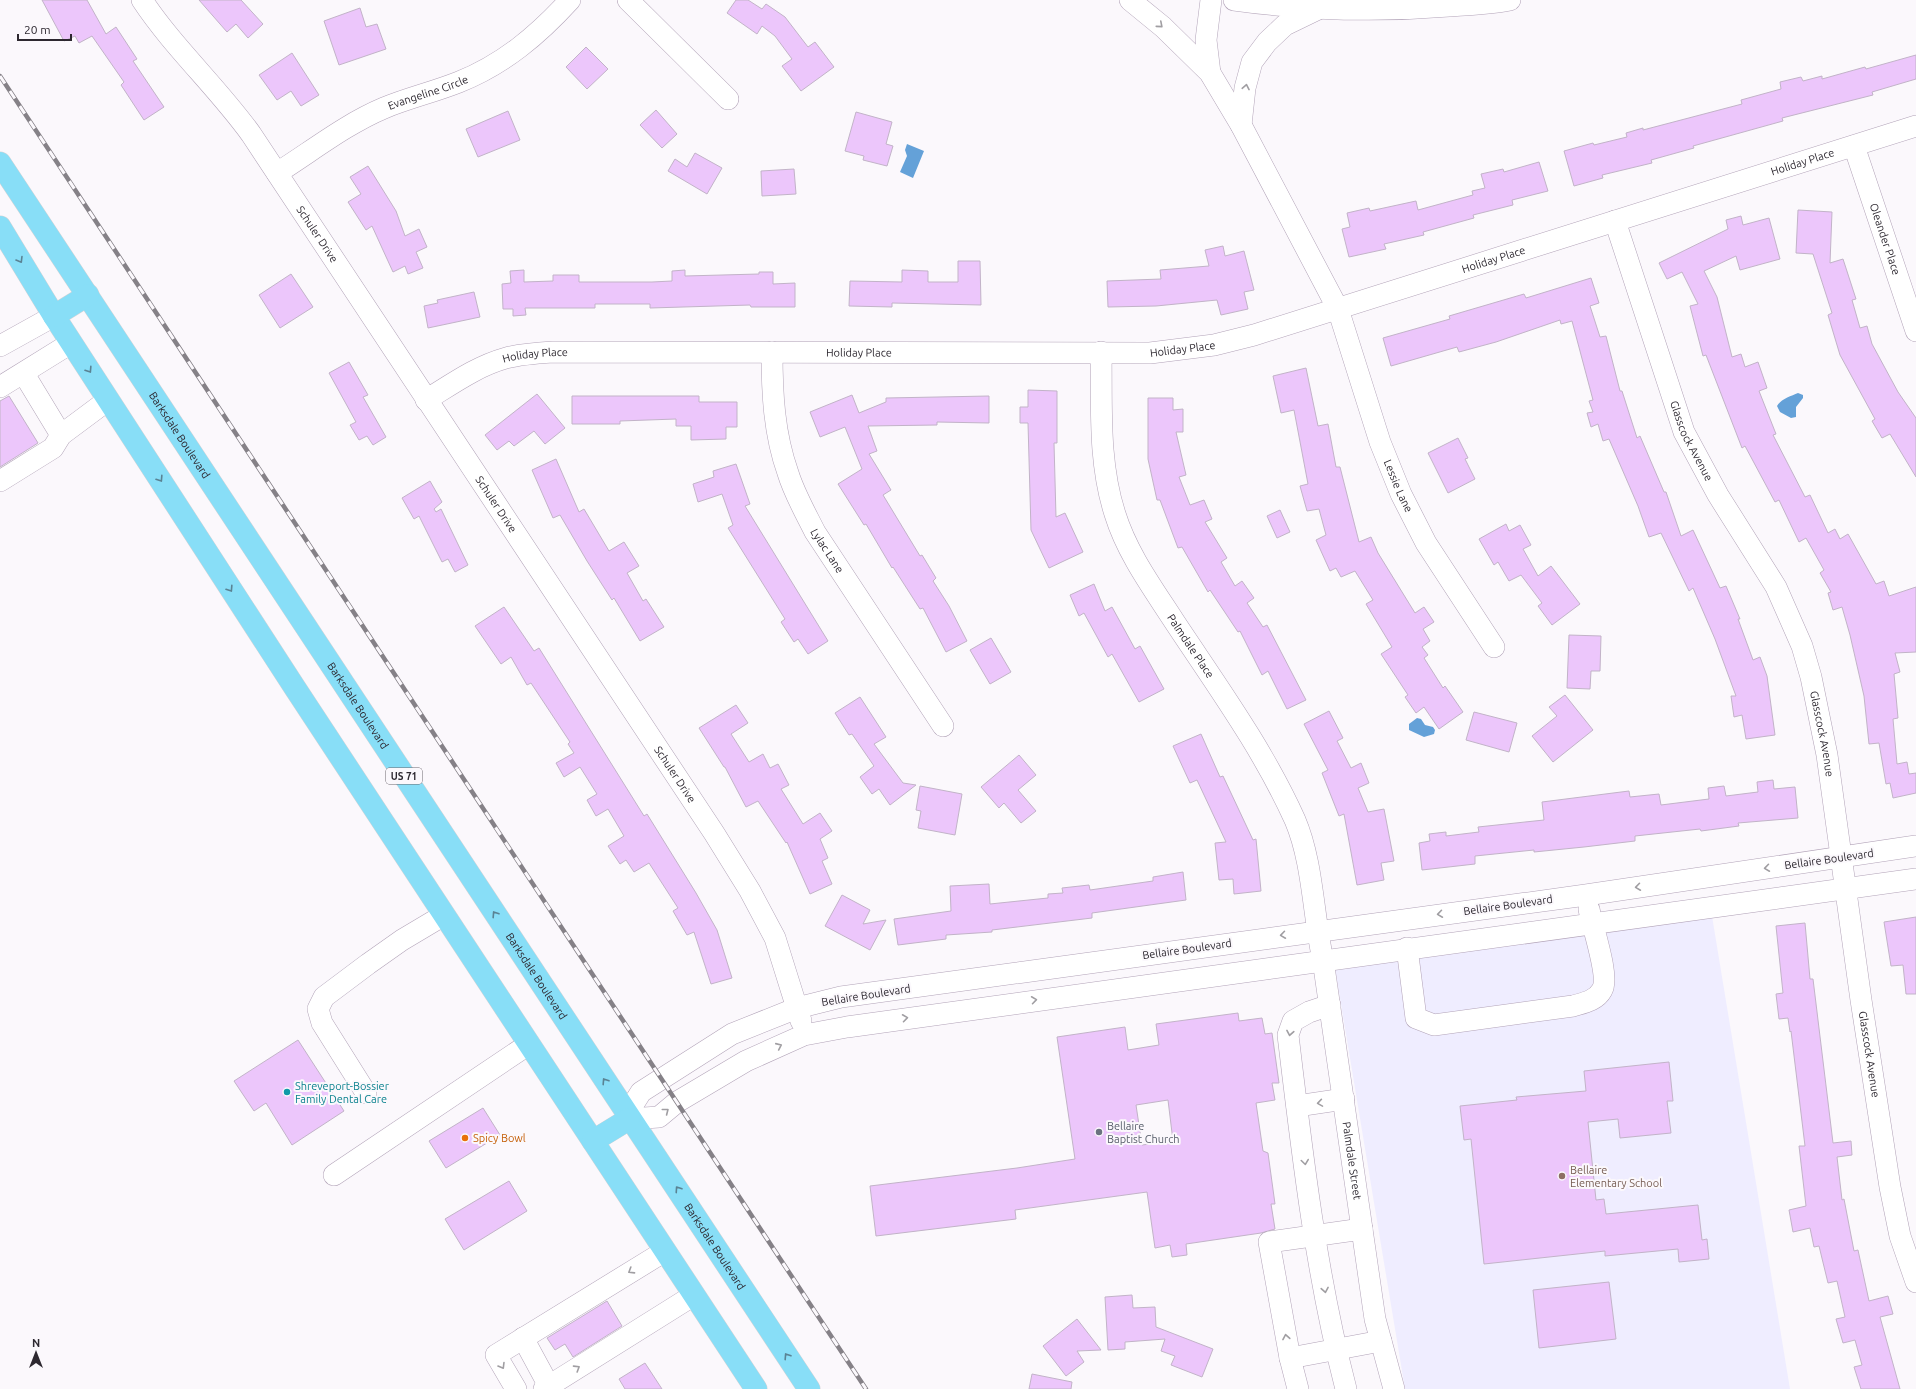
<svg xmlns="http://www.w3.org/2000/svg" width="1916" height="1389" viewBox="0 0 1916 1389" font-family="Ubuntu,sans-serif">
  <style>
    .education { fill: #efedff }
    .water { fill: #64a1d8 }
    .building { fill: #ecc6fb; stroke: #c2b3c8; fill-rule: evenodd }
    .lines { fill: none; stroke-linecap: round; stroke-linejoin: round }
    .minor-casing { stroke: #b2a3b8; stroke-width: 22 }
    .major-casing { stroke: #d5d4d6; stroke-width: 23 }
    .minor { stroke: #fff; stroke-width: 21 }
    .major { stroke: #88def7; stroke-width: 22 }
    .rail-casing { stroke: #858187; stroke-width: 4.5 }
    .rail { stroke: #fbf8fc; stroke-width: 3; stroke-dasharray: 9; stroke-linecap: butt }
    .oneway { stroke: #a09ea2 }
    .oneway2 { stroke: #5a8394 }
    .culture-dot { fill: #0f9aa8; stroke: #fbf8fc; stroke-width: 1.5 }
    .worship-dot { fill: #6b7280; stroke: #fbf8fc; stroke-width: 1.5 }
    .food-dot { fill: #e8710a; stroke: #fbf8fc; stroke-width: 1.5 }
    .education-dot { fill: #8d6e63; stroke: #fbf8fc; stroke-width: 1.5 }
    .labels { text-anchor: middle; stroke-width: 4; stroke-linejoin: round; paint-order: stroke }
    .shield { fill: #fbf8fc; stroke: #6b666d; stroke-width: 1 }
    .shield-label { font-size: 10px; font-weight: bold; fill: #2d2830 }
    .street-label { font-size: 11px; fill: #2d2830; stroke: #fbf8fc }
    .culture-label { font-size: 11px; fill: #0d838f; stroke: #fbf8fc; text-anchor: start }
    .worship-label { font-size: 11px; fill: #5b616d; stroke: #fbf8fc; text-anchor: start }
    .food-label { font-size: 11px; fill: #c56008; stroke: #fbf8fc; text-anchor: start }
    .education-label { font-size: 11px; fill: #785e54; stroke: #fbf8fc; text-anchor: start }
  </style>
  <rect width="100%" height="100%" fill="#fbf8fc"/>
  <polygon class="education" points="1711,910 1790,1389 1405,1389 1334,962"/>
  <g class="water">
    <polygon points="907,144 924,151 913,178 900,172 907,156 905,150"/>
    <path d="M1798,393L1803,395V398L1796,407V417L1791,418L1780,412L1777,406C1781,399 1791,396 1798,393Z"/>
    <polygon points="1417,718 1421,719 1425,725 1433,727 1435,730 1434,734 1424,737 1409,730 1409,724"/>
  </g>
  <g class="building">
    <polygon points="42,0 87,0 106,34 116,27 137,59 133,61 164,107 144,120 121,85 124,82 92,36 79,43 75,36 64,41"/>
    <polygon points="199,0 241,0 263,24 248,38 236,24 227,32"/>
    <polygon points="736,0 748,0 762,9 766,4 785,17 808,47 815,42 834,67 801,91 782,66 792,59 775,36 762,26 757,34 727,13"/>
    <polygon points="360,8 366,27 377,24 386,49 339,65 324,21"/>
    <polygon points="586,47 608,69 587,89 566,67"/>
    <polygon points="292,53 319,95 301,106 291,91 277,100 259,75"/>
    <polygon points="1916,55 1916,79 1872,92 1873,95 1782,118 1783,121 1693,146 1694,148 1651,160 1652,163 1602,175 1603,178 1574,186 1564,151 1593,143 1594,145 1627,137 1626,133 1643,128 1643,130 1742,104 1741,100 1781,89 1780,82 1801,77 1803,81 1822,76 1822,79 1865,67 1866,69"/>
    <polygon points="656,110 677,134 662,148 640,125"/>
    <polygon points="508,111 520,140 478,157 466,129"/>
    <polygon points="856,112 892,122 886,144 893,146 887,166 863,160 864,156 845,151"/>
    <polygon points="695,153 722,168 707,194 668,171 675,159 687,167"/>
    <polygon points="1539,162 1548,191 1512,200 1513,205 1473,215 1474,218 1423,232 1424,235 1384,244 1386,249 1349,257 1342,229 1350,227 1347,213 1369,208 1370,211 1416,201 1418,210 1473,195 1472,191 1485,188 1481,174 1503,169 1504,172"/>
    <polygon points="368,166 396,211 405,236 419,229 427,247 416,252 423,268 408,274 405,266 393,272 372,226 366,230 348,202 361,194 350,177"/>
    <polygon points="794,169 796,194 762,196 761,171"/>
    <polygon points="1798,210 1832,212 1830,263 1843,259 1856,299 1852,300 1860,328 1867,326 1872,344 1898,392 1916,418 1916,477 1890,434 1882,438 1872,421 1875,419 1840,355 1828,315 1832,313 1813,254 1796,253"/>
    <polygon points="1741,216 1743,225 1769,218 1780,259 1740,270 1736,256 1704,271 1717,297 1732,357 1741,354 1745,367 1758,362 1767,388 1759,391 1776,434 1773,435 1805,497 1810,495 1828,533 1835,529 1840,539 1848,534 1876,584 1884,581 1889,596 1916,587 1916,652 1895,653 1900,672 1894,674 1898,718 1893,719 1897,764 1907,762 1909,774 1916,773 1916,793 1893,798 1890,783 1886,784 1879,743 1869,744 1864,696 1850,635 1842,607 1833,610 1828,593 1831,592 1820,573 1824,570 1806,538 1799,542 1779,500 1775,502 1745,446 1742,448 1706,355 1703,356 1690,306 1698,304 1682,272 1667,279 1659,263 1728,229 1726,220"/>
    <polygon points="1223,246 1225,256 1244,251 1254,290 1244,292 1248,309 1221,315 1217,300 1156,306 1108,307 1107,281 1161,279 1160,270 1209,266 1205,250"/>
    <polygon points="958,261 980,261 981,305 892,303 892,307 849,306 850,281 902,282 902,270 928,271 928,282 958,282"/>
    <polygon points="524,270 524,282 553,281 553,275 579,275 579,282 652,282 672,281 672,271 685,270 685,276 759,274 759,272 773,272 773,284 795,283 795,307 751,307 750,305 650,308 650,304 595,304 595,308 525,308 526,315 513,316 513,309 503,309 502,284 511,283 510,271"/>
    <polygon points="291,274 313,307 280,328 259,295"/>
    <polygon points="1591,278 1599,303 1590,306 1600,337 1606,336 1620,391 1622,391 1637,438 1640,436 1664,492 1666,492 1681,536 1693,530 1720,588 1726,586 1740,619 1738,619 1753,660 1760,657 1767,676 1775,735 1746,739 1742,715 1734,717 1731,696 1736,696 1715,639 1693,588 1689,591 1661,533 1649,537 1638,506 1609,439 1603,441 1598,424 1591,427 1587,413 1593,412 1589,401 1593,400 1572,321 1561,324 1560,320 1496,342 1459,352 1457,347 1391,366 1383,338 1450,319 1449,316 1524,294 1526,298"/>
    <polygon points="474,292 480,317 428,328 424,306 438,303 437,300"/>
    <polygon points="349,362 368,395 363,397 386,437 373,445 367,436 359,440 350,425 356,422 329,373"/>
    <polygon points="1306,368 1318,426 1328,424 1336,467 1340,467 1359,542 1371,537 1378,553 1415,613 1424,607 1434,622 1423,629 1430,641 1422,647 1428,655 1424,658 1443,688 1445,686 1463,712 1439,729 1424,707 1416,713 1405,697 1408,695 1381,654 1392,647 1366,604 1373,600 1355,571 1341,577 1336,568 1330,571 1316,540 1326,535 1319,509 1307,511 1300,486 1308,484 1294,410 1281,413 1273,376"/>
    <polygon points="1028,390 1057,391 1057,443 1054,443 1056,517 1065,513 1083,552 1049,568 1031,530 1028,423 1020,423 1020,407 1028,407"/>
    <polygon points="537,394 565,428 545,444 534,431 514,446 509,441 497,450 485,435"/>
    <polygon points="852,395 859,413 886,402 886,398 989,396 989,423 937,422 937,425 868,426 877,451 869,454 891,490 883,495 920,556 922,555 936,578 933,581 949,606 967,641 946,652 923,608 920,609 893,567 892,568 866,524 864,525 838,484 862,469 845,427 820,437 810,412"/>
    <polygon points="9,396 38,443 0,467 0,401"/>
    <polygon points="572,396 699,396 699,402 737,402 737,427 726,427 726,439 691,440 691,426 676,426 676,419 620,421 620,424 572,424"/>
    <polygon points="1148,398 1173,398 1173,410 1183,409 1183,432 1176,432 1186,475 1179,477 1190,505 1204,500 1212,519 1205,522 1227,558 1221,562 1235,586 1242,581 1254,598 1247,603 1263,627 1267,625 1306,700 1287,709 1268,671 1262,675 1240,631 1238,632 1210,590 1208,592 1182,547 1178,548 1160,500 1157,500 1148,459"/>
    <polygon points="1458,438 1468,458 1465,459 1475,479 1448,493 1428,453"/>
    <polygon points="556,459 579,512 584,509 609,551 624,542 639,566 627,573 643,601 646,599 664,627 640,641 614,598 612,600 587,561 560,515 553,518 532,470"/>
    <polygon points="736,464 750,504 745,506 828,641 808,654 798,639 794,642 781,622 785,619 728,528 733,525 722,494 698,502 693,484 714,477 713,471"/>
    <polygon points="430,481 442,502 434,509 436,512 441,509 468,565 455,572 448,559 442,562 419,516 414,519 402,498"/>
    <polygon points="1280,510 1290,532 1277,538 1267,516"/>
    <polygon points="1506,524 1509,531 1520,525 1531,545 1523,549 1538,576 1551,566 1580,604 1552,625 1538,606 1542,603 1521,575 1509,581 1498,562 1494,565 1479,539"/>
    <polygon points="1094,584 1105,611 1112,607 1135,649 1140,646 1164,689 1139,702 1112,654 1108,657 1084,613 1079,616 1070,595"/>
    <polygon points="504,607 534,651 539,648 644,816 647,814 696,893 717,930 732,978 711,984 694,932 687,935 673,911 678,908 649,863 634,872 626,860 620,864 608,846 624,836 608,809 596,816 587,800 597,794 580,767 564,777 556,763 574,753 568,744 570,742 531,683 527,685 511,657 501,664 475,626"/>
    <polygon points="1569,635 1601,636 1600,671 1591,671 1590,689 1567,688"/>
    <polygon points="991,638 1011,672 990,684 970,650"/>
    <polygon points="1565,695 1593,730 1553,762 1532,736 1557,716 1549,707"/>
    <polygon points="860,697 886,737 874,744 903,783 916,785 890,805 879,789 872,794 860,777 874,766 852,734 849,735 835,713"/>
    <polygon points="736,705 748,723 731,734 749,762 763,754 770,768 778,764 789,785 781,789 803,824 820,813 832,831 820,839 828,858 822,861 832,884 810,894 787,842 786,843 758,801 746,807 725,767 724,767 699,728"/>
    <polygon points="1329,711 1343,738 1337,741 1351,768 1361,763 1369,783 1358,788 1368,812 1384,809 1394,861 1381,863 1384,880 1357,885 1344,814 1339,816 1322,773 1328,770 1304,724"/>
    <polygon points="1474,712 1517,723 1509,752 1466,740"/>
    <polygon points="1201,734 1220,777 1223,776 1253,840 1256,839 1261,891 1234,894 1233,879 1219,880 1215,843 1226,842 1197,780 1190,783 1173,746"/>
    <polygon points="1019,755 1036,775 1018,790 1036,811 1021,823 1004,803 999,808 981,787"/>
    <polygon points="1773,780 1774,789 1795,787 1798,818 1738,823 1739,826 1701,831 1700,829 1635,836 1635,841 1584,847 1534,852 1534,850 1475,856 1475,864 1422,870 1419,843 1430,841 1429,834 1446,832 1446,836 1479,832 1478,827 1544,820 1542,802 1629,791 1630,797 1659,794 1661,805 1709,799 1708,788 1724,786 1726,796 1758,792 1757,782"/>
    <polygon points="920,786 962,794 955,835 918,828 921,811 916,810"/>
    <polygon points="1183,872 1186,900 1092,913 1092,918 992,930 992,932 946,935 946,939 898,945 894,919 951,911 950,886 989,884 990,904 1048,898 1048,894 1063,893 1062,888 1089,885 1090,890 1153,881 1153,877"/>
    <polygon points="842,895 870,910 863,924 886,920 870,950 825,926"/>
    <polygon points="1916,917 1916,994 1906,994 1903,965 1891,966 1884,922"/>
    <polygon points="1805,923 1810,979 1813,979 1833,1143 1851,1141 1852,1155 1837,1157 1842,1200 1844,1199 1854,1251 1858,1250 1869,1301 1888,1296 1893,1314 1880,1317 1900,1389 1861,1389 1854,1367 1862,1365 1855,1340 1843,1343 1836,1319 1845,1317 1837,1281 1828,1283 1819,1246 1814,1247 1810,1228 1793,1232 1789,1210 1806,1206 1799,1146 1805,1146 1791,1031 1790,1032 1788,1018 1779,1019 1776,994 1783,993 1776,926"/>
    <path d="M1238,1013L1239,1021L1262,1018L1265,1034L1272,1033L1279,1083H1272L1275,1100L1256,1103L1263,1151L1268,1153L1275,1204H1271L1275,1229L1261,1233L1186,1244L1187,1255L1172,1257L1170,1245L1155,1248L1147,1192L1015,1210L1016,1219L876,1236L870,1186L1017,1168L1075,1159L1057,1037L1125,1027L1128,1050L1159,1045L1156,1024ZM1168,1100L1173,1141L1142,1145L1136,1105Z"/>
    <polygon points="298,1040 344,1111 292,1145 266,1103 254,1111 234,1081"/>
    <polygon points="1669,1062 1673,1101 1667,1101 1671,1133 1620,1138 1618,1119 1588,1122 1596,1200 1604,1199 1606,1214 1698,1205 1702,1240 1707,1239 1709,1259 1679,1262 1678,1249 1605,1256 1605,1251 1484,1264 1471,1139 1464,1140 1460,1106 1517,1100 1516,1097 1586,1091 1584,1071"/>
    <polygon points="483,1108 500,1135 446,1168 429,1141"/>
    <polygon points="509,1181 527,1211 464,1250 445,1219"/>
    <polygon points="1609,1282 1616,1339 1539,1348 1533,1290"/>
    <polygon points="1132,1295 1133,1308 1155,1307 1156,1327 1213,1349 1202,1377 1171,1365 1175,1356 1161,1351 1165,1339 1125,1342 1125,1349 1108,1350 1105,1297"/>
    <polygon points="607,1301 622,1326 573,1357 565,1344 555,1350 547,1338"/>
    <polygon points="1077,1319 1101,1350 1077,1351 1084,1362 1066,1376 1043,1346"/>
    <polygon points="645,1363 662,1389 625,1389 619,1379"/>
    <polygon points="1032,1374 1072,1382 1071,1389 1029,1389"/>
  </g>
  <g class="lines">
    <defs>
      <g id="minor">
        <path id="s1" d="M142,0C173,47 218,88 251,134L714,833L750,891L775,938L801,1021"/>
        <polyline points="628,0 728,99"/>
        <path id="s2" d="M1130,0L1163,27L1210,73L1241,125L1338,309L1380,442L1401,494L1426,543L1494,647"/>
        <path d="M1234,0C1306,10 1377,12 1449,6C1469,5 1490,4 1510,0"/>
        <polyline points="1210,73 1206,40 1211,0"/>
        <polyline points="1241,125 1245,88 1252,62 1267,42 1285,25 1318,9"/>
        <path id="s3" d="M1854,146L1916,331"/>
        <path id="s4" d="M277,173C312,151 346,124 384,108C408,98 434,92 459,82C504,64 538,35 570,0"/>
        <path id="s5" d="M1615,221L1684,432L1718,495L1776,587L1802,646L1811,677L1827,755L1861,1000L1890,1187L1900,1236L1916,1282"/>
        <polyline points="0,346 54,316"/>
        <path id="s6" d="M772,352C772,393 774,434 788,473C794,493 805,512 815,532L943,726"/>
        <path id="s7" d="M1101,352C1102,406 1098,462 1115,514C1127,553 1152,587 1174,621C1217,686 1263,749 1295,820C1313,862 1313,915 1323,960L1375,1319L1394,1389"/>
        <polyline points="24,374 61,435"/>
        <polyline points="0,387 71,343"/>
        <path id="s8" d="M426,400C452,384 477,366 506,358C521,354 537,353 553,352L1150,353L1214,345L1254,335L1916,126"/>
        <polyline points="0,481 53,448 61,435 108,400"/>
        <polyline points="1916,846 1586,895 841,997 797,1008 732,1034 641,1092 634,1103 629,1119 659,1117 677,1102 746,1061 804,1035 847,1027 1916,879"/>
        <path d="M1407,948L1416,1018L1434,1025L1573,1006C1583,1003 1596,1001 1602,990C1610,977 1592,926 1589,909"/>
        <path d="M1330,1005L1309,1012L1293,1021L1288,1035C1302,1153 1316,1274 1346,1389"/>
        <polyline points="366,1093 322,1023 318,1009 324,997 368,964 402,940 444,915"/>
        <polyline points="1297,1106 1344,1099"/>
        <polyline points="334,1175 529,1044"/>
        <polyline points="523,1338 549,1386"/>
        <polyline points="1290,1358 1381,1341"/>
        <polyline points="516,1389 496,1355 665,1251"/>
        <polyline points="544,1389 694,1295"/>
        <polyline points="1298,1389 1290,1358 1269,1242 1362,1229"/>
      </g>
      <g id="major">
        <path id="s9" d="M0,163L809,1389"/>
        <polyline points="0,227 54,316 295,688 756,1389"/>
        <polyline points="54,316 88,295"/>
        <polyline points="593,1141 629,1119"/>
      </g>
    </defs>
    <use href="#minor" class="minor-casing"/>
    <use href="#major" class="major-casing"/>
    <use href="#minor" class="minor"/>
    <use href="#major" class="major"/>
    <defs>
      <polyline id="rail" points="0,76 866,1389"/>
    </defs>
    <use href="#rail" class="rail-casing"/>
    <use href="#rail" class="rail"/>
  </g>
  <defs><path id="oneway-chevron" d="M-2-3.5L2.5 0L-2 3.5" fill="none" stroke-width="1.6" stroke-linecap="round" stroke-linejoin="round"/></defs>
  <g class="oneway">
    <use href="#oneway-chevron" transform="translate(1160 25) rotate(41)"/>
    <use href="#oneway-chevron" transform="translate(1246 87) rotate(-79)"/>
    <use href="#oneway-chevron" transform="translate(1767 868) rotate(172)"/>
    <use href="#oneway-chevron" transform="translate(1638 887) rotate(172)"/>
    <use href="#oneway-chevron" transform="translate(1440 914) rotate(172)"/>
    <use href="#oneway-chevron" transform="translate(1283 935) rotate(172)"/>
    <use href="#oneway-chevron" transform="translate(1034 1000) rotate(-8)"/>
    <use href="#oneway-chevron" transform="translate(905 1018) rotate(-8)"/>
    <use href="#oneway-chevron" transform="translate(1290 1033) rotate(100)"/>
    <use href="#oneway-chevron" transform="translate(779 1046) rotate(-24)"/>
    <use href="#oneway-chevron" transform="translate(1320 1103) rotate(171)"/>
    <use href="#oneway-chevron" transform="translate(666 1111) rotate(-38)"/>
    <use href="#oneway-chevron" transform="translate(1305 1162) rotate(82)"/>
    <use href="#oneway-chevron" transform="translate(631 1271) rotate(148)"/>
    <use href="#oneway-chevron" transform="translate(1325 1290) rotate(80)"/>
    <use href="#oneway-chevron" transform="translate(1286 1337) rotate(-100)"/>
    <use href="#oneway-chevron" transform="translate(502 1366) rotate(59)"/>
    <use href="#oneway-chevron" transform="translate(577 1368) rotate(-32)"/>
  </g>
  <g class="oneway2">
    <use href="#oneway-chevron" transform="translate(20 260) rotate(59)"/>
    <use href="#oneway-chevron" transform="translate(89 370) rotate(57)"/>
    <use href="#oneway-chevron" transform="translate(160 479) rotate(57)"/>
    <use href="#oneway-chevron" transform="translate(230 589) rotate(57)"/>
    <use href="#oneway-chevron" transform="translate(495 914) rotate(-123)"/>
    <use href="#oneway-chevron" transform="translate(605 1081) rotate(-123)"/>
    <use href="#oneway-chevron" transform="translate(678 1189) rotate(-124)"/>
    <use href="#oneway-chevron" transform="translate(787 1356) rotate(-123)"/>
  </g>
  <circle class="culture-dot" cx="287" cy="1092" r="4"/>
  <circle class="worship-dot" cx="1099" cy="1132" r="4"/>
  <circle class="food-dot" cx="465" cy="1138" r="4"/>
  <circle class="education-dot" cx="1562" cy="1176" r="4"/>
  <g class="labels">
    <rect class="shield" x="386" y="768" width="36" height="16" rx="3"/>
    <g class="shield-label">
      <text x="404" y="780">US 71</text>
    </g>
    <g class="street-label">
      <text dy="4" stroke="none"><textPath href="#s4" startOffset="172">Evangeline Circle</textPath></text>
      <text dy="4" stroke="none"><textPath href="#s8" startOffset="1416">Holiday Place</textPath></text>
      <text dy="4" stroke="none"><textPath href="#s1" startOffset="293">Schuler Drive</textPath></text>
      <text dy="4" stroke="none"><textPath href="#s3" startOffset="98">Oleander Place</textPath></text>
      <text dy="4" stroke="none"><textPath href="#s8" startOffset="1092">Holiday Place</textPath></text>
      <text dy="4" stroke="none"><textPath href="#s8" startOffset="768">Holiday Place</textPath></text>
      <text dy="4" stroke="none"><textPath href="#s8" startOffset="444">Holiday Place</textPath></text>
      <text dy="4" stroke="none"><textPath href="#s8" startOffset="120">Holiday Place</textPath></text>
      <text dy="4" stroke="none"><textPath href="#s9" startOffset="326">Barksdale Boulevard</textPath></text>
      <text dy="4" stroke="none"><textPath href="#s5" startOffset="233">Glasscock Avenue</textPath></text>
      <text dy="4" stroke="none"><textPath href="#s2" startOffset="564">Lessie Lane</textPath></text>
      <text dy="4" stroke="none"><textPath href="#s1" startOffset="617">Schuler Drive</textPath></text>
      <text dy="4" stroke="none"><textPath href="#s6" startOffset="210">Lylac Lane</textPath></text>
      <text dy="4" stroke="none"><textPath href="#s7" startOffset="316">Palmdale Place</textPath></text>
      <text dy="4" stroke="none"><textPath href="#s9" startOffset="650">Barksdale Boulevard</textPath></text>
      <text dy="4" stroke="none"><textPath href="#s5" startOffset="557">Glasscock Avenue</textPath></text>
      <text dy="4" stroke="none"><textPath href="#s1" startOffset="941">Schuler Drive</textPath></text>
      <text transform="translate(1829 859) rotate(-8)" y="4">Bellaire Boulevard</text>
      <text transform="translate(1508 905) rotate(-8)" y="4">Bellaire Boulevard</text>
      <text transform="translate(1187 949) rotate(-8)" y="4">Bellaire Boulevard</text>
      <text dy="4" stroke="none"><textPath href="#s9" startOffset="974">Barksdale Boulevard</textPath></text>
      <text transform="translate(866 995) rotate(-9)" y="4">Bellaire Boulevard</text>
      <text dy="4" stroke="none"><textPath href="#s5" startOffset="881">Glasscock Avenue</textPath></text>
      <text dy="4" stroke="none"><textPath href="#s7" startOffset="865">Palmdale Street</textPath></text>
      <text dy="4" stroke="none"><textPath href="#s9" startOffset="1298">Barksdale Boulevard</textPath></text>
    </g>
    <g class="culture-label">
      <text x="295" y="1090">Shreveport-Bossier<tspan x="295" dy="13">Family Dental Care</tspan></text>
    </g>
    <g class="worship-label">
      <text x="1107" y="1130">Bellaire<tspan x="1107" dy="13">Baptist Church</tspan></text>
    </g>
    <g class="food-label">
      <text x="473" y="1142">Spicy Bowl</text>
    </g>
    <g class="education-label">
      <text x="1570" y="1174">Bellaire<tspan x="1570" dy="13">Elementary School</tspan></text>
    </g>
  </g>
  <g transform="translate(36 1353)" stroke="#fbf8fc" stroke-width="3" paint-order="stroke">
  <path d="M0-3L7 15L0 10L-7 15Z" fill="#2d2830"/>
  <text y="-6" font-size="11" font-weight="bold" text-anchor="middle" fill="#2d2830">N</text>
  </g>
  <path d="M18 34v6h53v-6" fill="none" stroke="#2d2830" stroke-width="2"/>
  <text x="24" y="34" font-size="12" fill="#2d2830" stroke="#fbf8fc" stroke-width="3" paint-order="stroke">20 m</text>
</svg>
